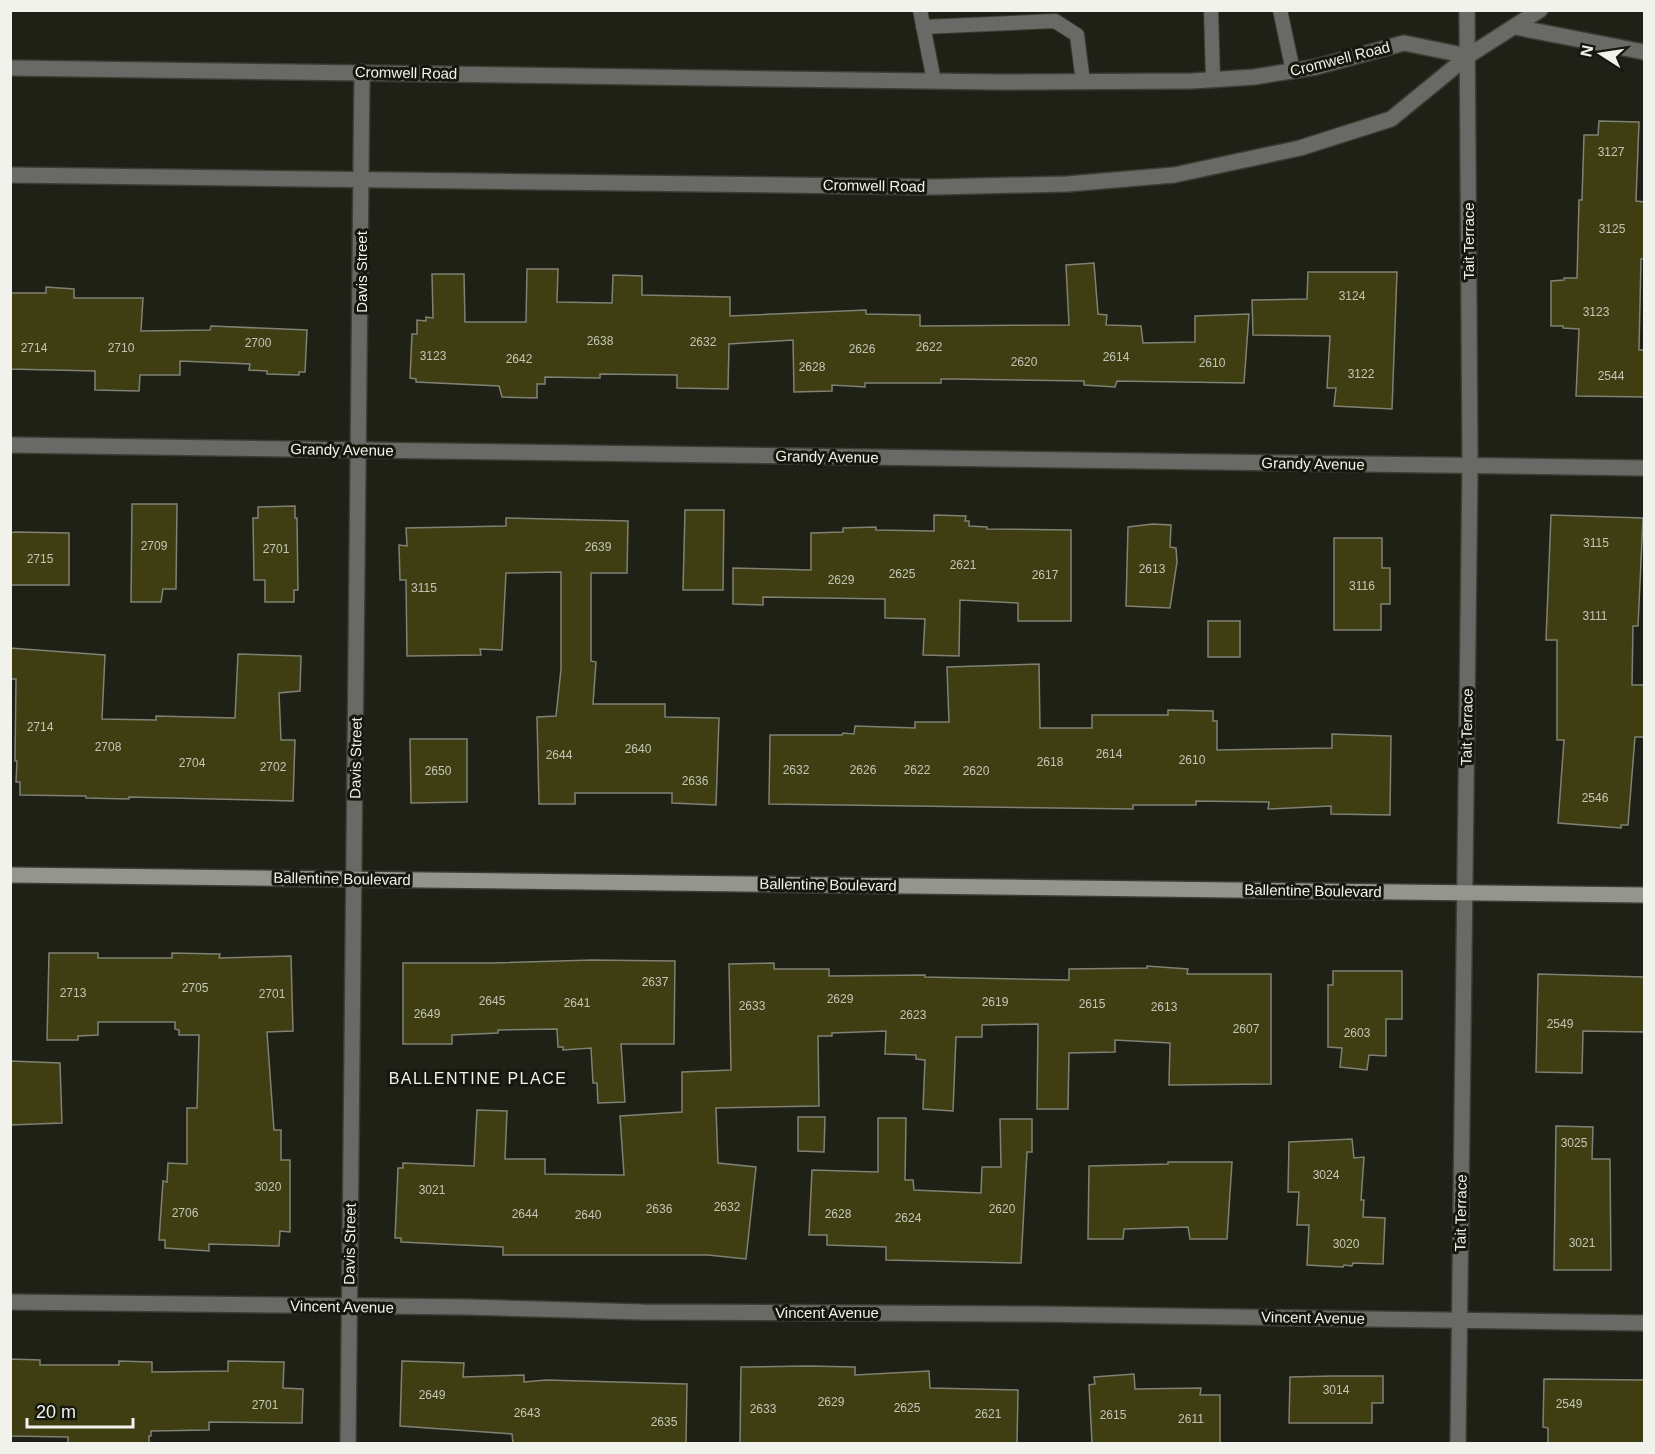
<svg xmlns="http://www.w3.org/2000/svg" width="1655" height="1454" viewBox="0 0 1655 1454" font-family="Arial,sans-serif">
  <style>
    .building { fill: #3e3e12; stroke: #808175; stroke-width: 1.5 }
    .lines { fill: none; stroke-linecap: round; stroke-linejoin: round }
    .service-casing { stroke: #3c3d34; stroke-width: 16 }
    .minor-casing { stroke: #3c3d34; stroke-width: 18 }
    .tertiary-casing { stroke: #3c3d34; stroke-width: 18 }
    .secondary-casing { stroke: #3c3d34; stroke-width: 18 }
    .service { stroke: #696a65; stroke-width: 14 }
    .minor { stroke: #696a65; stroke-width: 15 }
    .tertiary { stroke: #696a65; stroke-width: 15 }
    .secondary { stroke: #94958c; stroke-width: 15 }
    .labels { text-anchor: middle; stroke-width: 6; stroke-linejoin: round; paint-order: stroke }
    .number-label { font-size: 12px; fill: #c4c5b5 }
    .street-label { font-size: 15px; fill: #f1f2eb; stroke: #16170d }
    .neighbourhood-label { font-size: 16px; letter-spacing: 1.5px; fill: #f1f2eb; stroke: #16170d }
  </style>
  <rect width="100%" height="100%" fill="#1f2016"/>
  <g class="building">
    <polygon points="1599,121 1639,122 1636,201 1644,202 1644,259 1641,259 1639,350 1644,350 1644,397 1576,396 1579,329 1563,328 1563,326 1551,326 1551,281 1564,280 1564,278 1577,278 1579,200 1582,200 1584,135 1598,135"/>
    <polygon points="1094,263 1098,314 1107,315 1106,325 1141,326 1143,343 1195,342 1195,316 1249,314 1244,383 1117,381 1115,387 1084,385 1084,381 954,379 941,379 941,383 865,383 865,387 832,385 832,391 794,392 793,340 729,344 728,389 677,388 677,375 600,374 600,378 545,377 545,384 537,384 537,398 502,397 499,386 416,382 416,379 410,378 412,334 417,334 417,320 426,321 426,317 433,318 432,274 464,274 465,322 526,322 527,269 558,269 557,302 612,303 613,275 642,276 642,295 730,297 730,316 866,310 866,314 920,315 920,326 1069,325 1066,265"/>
    <polygon points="1308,272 1397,272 1392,409 1334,406 1336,388 1327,388 1330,336 1253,335 1252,300 1307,299"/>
    <polygon points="46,287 74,289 74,298 143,298 141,331 210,330 211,326 307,330 305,372 299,372 299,375 267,374 267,371 249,370 250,364 180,361 180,375 140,375 139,391 95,390 95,371 10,369 10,293 46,293"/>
    <polygon points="132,504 177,504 176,589 163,589 161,602 131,602"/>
    <polygon points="295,506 295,518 297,518 298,590 294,590 294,602 265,602 265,580 254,580 253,518 258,518 258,507"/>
    <polygon points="685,510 724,510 723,590 683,590"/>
    <polygon points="934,515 966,516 965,521 969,521 969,526 987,527 987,529 1071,530 1071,621 1018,621 1018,603 960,600 959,656 923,655 925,619 885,618 885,599 763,597 763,605 733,604 733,568 811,570 811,533 843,532 843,528 876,527 876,530 934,531"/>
    <polygon points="1551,515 1643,518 1638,626 1633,626 1632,685 1644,685 1644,737 1635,737 1628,825 1621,825 1621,828 1558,823 1564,740 1557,740 1557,640 1546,640"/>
    <polygon points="506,518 628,521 627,573 591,573 591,661 596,662 593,704 665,704 665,717 719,718 716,805 672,803 672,793 575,793 575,804 539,804 537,717 556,716 561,669 561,572 506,573 502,650 480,649 481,655 407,656 406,580 400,580 399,545 407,546 406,528 506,526"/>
    <polygon points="1153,524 1171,525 1170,547 1176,548 1177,562 1170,608 1126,606 1128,527"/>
    <polygon points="15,532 69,533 69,585 10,585 10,533"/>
    <polygon points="1334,538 1382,538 1382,568 1390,568 1390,604 1381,604 1381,630 1334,630"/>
    <rect x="1208" y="621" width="32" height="36"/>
    <polygon points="10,648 105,655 102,719 156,720 156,716 235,718 238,654 301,656 300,691 279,693 281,740 295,740 293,801 129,797 129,799 86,798 86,796 20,795 20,782 16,782 17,761 15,761 16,679 10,679"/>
    <polygon points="1039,664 1040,728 1092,728 1092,715 1168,715 1168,710 1213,711 1213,721 1217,721 1217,750 1332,748 1332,734 1391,736 1390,815 1331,814 1331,806 1268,809 1269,802 1196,801 1196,805 1133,805 1133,809 769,804 770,735 842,735 843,733 854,734 855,726 915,728 915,722 949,722 947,667"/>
    <polygon points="410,739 467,739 467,802 411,803"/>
    <polygon points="49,953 98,953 98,958 172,958 172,953 220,954 219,958 291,956 293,1031 267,1032 274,1130 281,1130 281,1160 290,1160 290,1232 280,1231 279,1246 209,1244 209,1251 165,1248 165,1240 159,1240 163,1181 167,1182 168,1163 187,1164 187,1108 197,1108 199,1035 179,1035 179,1030 175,1029 175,1022 98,1022 98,1035 78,1036 78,1040 47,1040"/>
    <polygon points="592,960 675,961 674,1044 621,1044 625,1102 598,1103 597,1083 593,1083 591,1048 563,1050 563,1047 558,1047 557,1029 498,1030 498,1033 452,1035 452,1044 403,1044 403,963 491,963"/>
    <polygon points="774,963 774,969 829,969 829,976 925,975 925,977 1069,980 1069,969 1147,968 1147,966 1188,969 1187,974 1271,974 1271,1084 1169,1085 1170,1043 1115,1040 1115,1052 1069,1053 1068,1109 1037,1109 1038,1024 982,1025 982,1037 956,1037 953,1111 923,1109 925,1060 916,1059 916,1055 885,1054 886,1031 832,1033 832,1036 818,1036 819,1106 716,1108 718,1163 756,1167 746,1259 708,1255 503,1255 503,1247 401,1242 401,1238 395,1238 398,1168 403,1168 403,1163 474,1166 477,1110 507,1111 505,1159 545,1159 545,1174 624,1175 620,1116 682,1112 682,1072 731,1070 729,964"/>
    <polygon points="1333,971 1402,971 1402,1019 1386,1019 1386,1056 1369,1055 1367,1070 1340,1067 1342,1048 1328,1047 1328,985 1333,985"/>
    <polygon points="1538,974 1644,977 1644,1032 1583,1031 1582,1073 1536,1072"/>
    <polygon points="10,1061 60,1063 62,1123 10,1125"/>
    <polygon points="798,1117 825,1117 824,1152 798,1151"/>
    <polygon points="878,1118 906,1118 905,1180 913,1180 914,1190 981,1193 982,1167 1001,1167 1000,1119 1032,1119 1032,1152 1027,1152 1021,1263 886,1260 886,1247 827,1245 827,1235 809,1235 812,1170 878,1172"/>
    <polygon points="1556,1126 1593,1127 1592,1159 1610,1159 1611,1270 1554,1270"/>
    <polygon points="1352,1139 1354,1158 1364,1157 1361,1200 1364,1200 1363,1217 1385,1218 1383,1264 1353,1263 1352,1266 1344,1265 1343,1267 1307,1265 1309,1225 1297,1225 1299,1192 1288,1192 1289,1142"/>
    <polygon points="1168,1162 1232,1162 1227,1239 1190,1239 1188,1227 1124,1229 1123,1239 1088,1239 1089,1166 1168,1164"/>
    <polygon points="10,1359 40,1360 40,1365 119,1365 119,1361 152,1362 152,1372 228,1371 228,1361 284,1362 283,1388 303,1389 302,1423 209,1422 209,1430 151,1431 151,1436 149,1436 149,1443 68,1443 68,1437 10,1436"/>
    <polygon points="402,1361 464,1363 463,1377 524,1375 524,1382 546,1380 687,1384 686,1443 513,1443 512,1434 400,1426"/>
    <polygon points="808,1366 855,1367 855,1375 929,1371 930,1388 1018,1390 1017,1443 740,1443 741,1367"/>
    <polygon points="1134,1374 1135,1389 1201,1388 1200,1395 1220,1395 1220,1443 1092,1443 1089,1385 1095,1384 1094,1377"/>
    <polygon points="1333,1376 1383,1376 1383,1403 1372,1403 1372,1423 1289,1423 1290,1377"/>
    <polygon points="1544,1379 1644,1380 1644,1443 1548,1443 1548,1428 1543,1427"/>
  </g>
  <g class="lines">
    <defs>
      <g id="service">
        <polyline points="920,10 934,81"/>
        <polyline points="1211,10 1213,79"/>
        <polyline points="1280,10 1293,71"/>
        <polyline points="923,27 1055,21 1077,35 1083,82"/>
      </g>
      <g id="minor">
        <polyline points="1515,27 1644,52"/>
        <polyline points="10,445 1644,468"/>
        <polyline points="10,1302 468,1307 643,1312 1033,1314 1644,1323"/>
        <path d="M348,1444C352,986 360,529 362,72"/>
        <polyline points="1458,1444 1470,466 1467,10"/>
      </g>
      <g id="tertiary">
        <polyline points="10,68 997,82 1192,81 1254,77 1316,67 1404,43 1468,56"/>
        <polyline points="10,175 935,187 1067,184 1174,175 1300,148 1391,119 1468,56 1540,10"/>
      </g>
      <polyline id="secondary" points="10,875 1644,895"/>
    </defs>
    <use href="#service" class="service-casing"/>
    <use href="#minor" class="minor-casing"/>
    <use href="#tertiary" class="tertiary-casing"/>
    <use href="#secondary" class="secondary-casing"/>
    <use href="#service" class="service"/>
    <use href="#minor" class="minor"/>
    <use href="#tertiary" class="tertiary"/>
    <use href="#secondary" class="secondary"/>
  </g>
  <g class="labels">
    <g class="number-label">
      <text x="1611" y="156">3127</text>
      <text x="1612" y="233">3125</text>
      <text x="1352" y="300">3124</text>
      <text x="1596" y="316">3123</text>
      <text x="600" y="345">2638</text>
      <text x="703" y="346">2632</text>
      <text x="258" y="347">2700</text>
      <text x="929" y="351">2622</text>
      <text x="34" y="352">2714</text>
      <text x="121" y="352">2710</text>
      <text x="862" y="353">2626</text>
      <text x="433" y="360">3123</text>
      <text x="1116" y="361">2614</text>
      <text x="519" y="363">2642</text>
      <text x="1024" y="366">2620</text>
      <text x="1212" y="367">2610</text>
      <text x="812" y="371">2628</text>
      <text x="1361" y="378">3122</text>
      <text x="1611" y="380">2544</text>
      <text x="1596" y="547">3115</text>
      <text x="154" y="550">2709</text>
      <text x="598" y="551">2639</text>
      <text x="276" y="553">2701</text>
      <text x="40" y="563">2715</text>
      <text x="963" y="569">2621</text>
      <text x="1152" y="573">2613</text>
      <text x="902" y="578">2625</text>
      <text x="1045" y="579">2617</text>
      <text x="841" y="584">2629</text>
      <text x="1362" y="590">3116</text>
      <text x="424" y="592">3115</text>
      <text x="1595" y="620">3111</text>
      <text x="40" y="731">2714</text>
      <text x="108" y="751">2708</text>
      <text x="638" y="753">2640</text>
      <text x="1109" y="758">2614</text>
      <text x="559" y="759">2644</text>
      <text x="1192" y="764">2610</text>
      <text x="1050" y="766">2618</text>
      <text x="192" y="767">2704</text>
      <text x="273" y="771">2702</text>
      <text x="796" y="774">2632</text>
      <text x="863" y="774">2626</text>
      <text x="917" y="774">2622</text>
      <text x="438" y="775">2650</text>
      <text x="976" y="775">2620</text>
      <text x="695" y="785">2636</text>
      <text x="1595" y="802">2546</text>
      <text x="655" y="986">2637</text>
      <text x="195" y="992">2705</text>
      <text x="73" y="997">2713</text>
      <text x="272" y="998">2701</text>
      <text x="840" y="1003">2629</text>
      <text x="492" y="1005">2645</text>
      <text x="995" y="1006">2619</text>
      <text x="577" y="1007">2641</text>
      <text x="1092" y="1008">2615</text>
      <text x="752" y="1010">2633</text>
      <text x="1164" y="1011">2613</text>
      <text x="427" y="1018">2649</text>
      <text x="913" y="1019">2623</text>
      <text x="1560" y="1028">2549</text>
      <text x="1246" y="1033">2607</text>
      <text x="1357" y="1037">2603</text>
      <text x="1574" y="1147">3025</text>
      <text x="1326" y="1179">3024</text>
      <text x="268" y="1191">3020</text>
      <text x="432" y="1194">3021</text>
      <text x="727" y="1211">2632</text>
      <text x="659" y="1213">2636</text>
      <text x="1002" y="1213">2620</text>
      <text x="185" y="1217">2706</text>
      <text x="525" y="1218">2644</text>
      <text x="838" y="1218">2628</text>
      <text x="588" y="1219">2640</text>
      <text x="908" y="1222">2624</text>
      <text x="1582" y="1247">3021</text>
      <text x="1346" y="1248">3020</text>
      <text x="1336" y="1394">3014</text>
      <text x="432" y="1399">2649</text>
      <text x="831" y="1406">2629</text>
      <text x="1569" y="1408">2549</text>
      <text x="265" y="1409">2701</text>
      <text x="907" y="1412">2625</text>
      <text x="763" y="1413">2633</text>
      <text x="527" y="1417">2643</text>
      <text x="988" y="1418">2621</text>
      <text x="1113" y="1419">2615</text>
      <text x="1191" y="1423">2611</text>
      <text x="664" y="1426">2635</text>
    </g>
    <g class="street-label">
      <text transform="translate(1340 59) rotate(-14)" y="5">Cromwell Road</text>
      <text transform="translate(406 73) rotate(1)" y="5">Cromwell Road</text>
      <text transform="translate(874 186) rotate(1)" y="5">Cromwell Road</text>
      <text transform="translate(1469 241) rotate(-90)" y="5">Tait Terrace</text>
      <text transform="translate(362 272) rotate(-90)" y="5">Davis Street</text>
      <text transform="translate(342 450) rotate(1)" y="5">Grandy Avenue</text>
      <text transform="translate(827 457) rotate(1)" y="5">Grandy Avenue</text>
      <text transform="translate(1313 464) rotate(1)" y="5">Grandy Avenue</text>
      <text transform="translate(1467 727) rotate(-89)" y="5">Tait Terrace</text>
      <text transform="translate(356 758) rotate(-89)" y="5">Davis Street</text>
      <text transform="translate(342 879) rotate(1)" y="5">Ballentine Boulevard</text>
      <text transform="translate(828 885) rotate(1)" y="5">Ballentine Boulevard</text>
      <text transform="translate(1313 891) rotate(1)" y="5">Ballentine Boulevard</text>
      <text transform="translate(1461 1213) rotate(-89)" y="5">Tait Terrace</text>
      <text transform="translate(350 1244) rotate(-89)" y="5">Davis Street</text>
      <text transform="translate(342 1307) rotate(1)" y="5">Vincent Avenue</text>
      <text x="827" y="1318">Vincent Avenue</text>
      <text transform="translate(1313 1318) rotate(1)" y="5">Vincent Avenue</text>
    </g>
    <g class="neighbourhood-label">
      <text x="478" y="1084">BALLENTINE PLACE</text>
    </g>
  </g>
  <rect width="1655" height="1454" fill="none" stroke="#f1f2eb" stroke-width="24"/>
  <g transform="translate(1601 54) rotate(282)" stroke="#16170d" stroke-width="4.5" paint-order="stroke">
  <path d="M0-4.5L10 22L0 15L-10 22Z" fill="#f1f2eb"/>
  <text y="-9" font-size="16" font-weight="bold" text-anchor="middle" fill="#f1f2eb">N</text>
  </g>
  <path d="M27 1418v9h106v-9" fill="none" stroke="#f1f2eb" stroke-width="3"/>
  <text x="36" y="1418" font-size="18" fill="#f1f2eb" stroke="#16170d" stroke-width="4.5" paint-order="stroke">20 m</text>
</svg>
